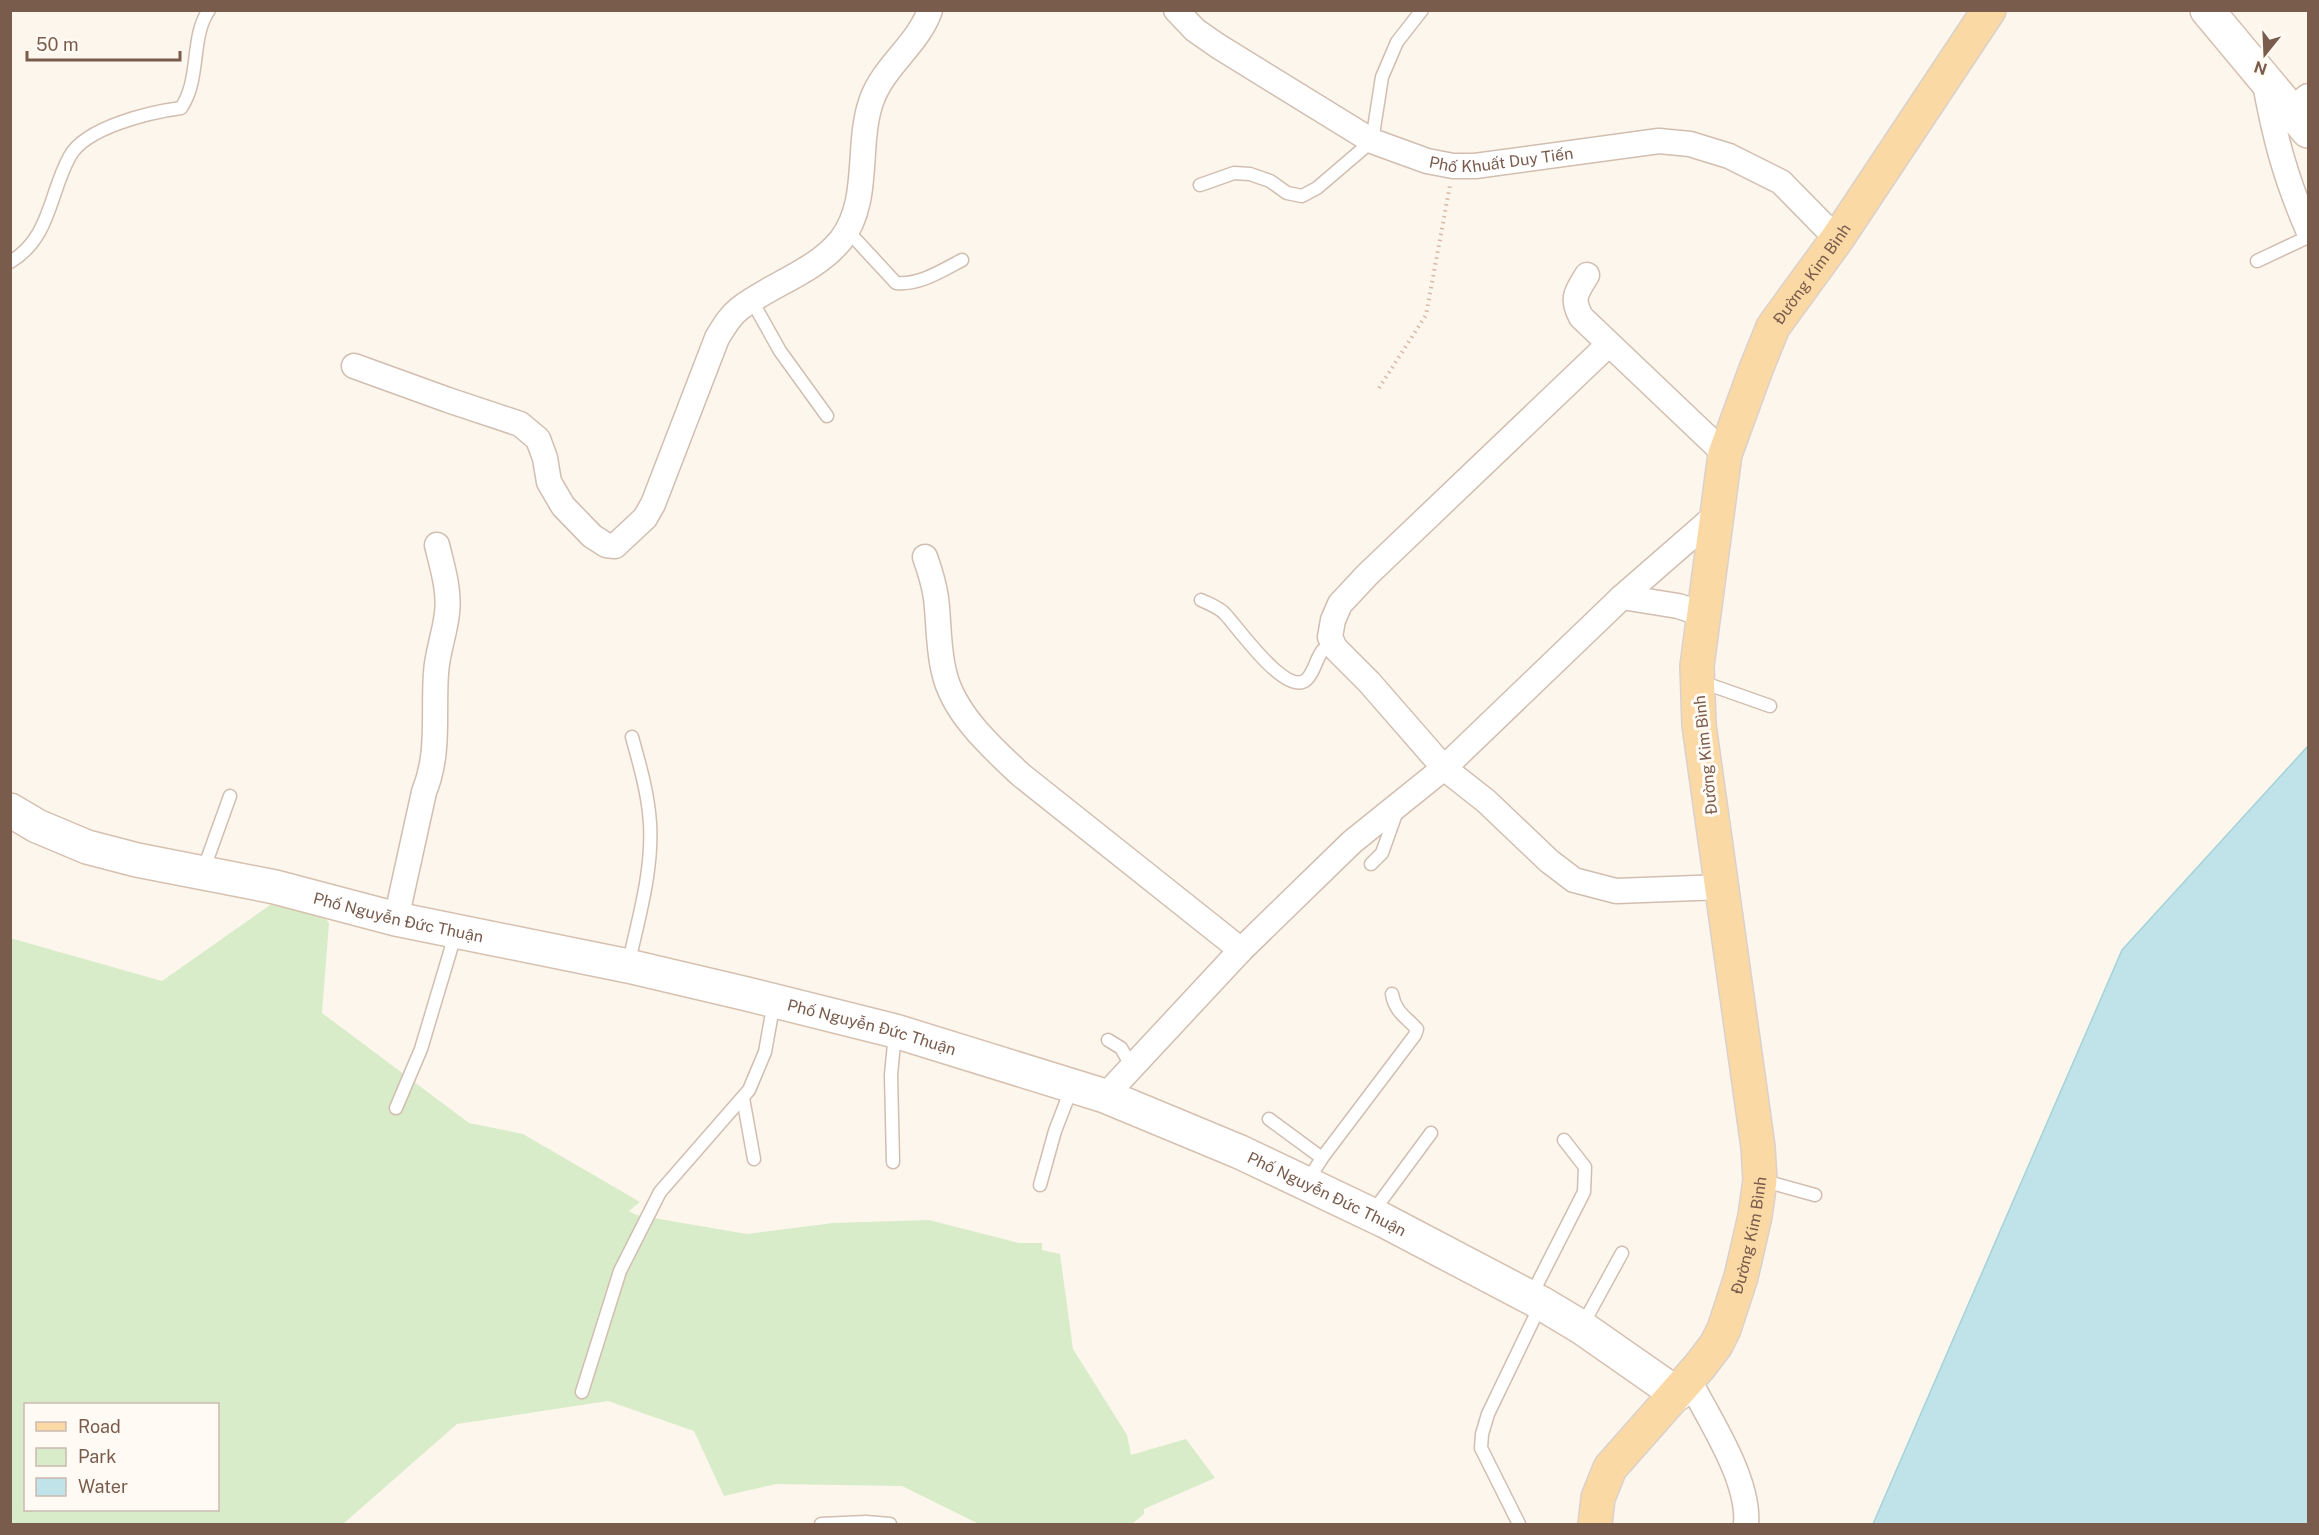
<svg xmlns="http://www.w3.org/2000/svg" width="2319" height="1535" viewBox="0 0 2319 1535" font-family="'Public Sans',sans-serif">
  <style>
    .green { fill: #d8ecc9; fill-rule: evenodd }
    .water { fill: #bfe3e8; stroke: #a5d3da; stroke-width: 1.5 }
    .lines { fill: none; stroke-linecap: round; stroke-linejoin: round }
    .lane-casing { stroke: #d1beb0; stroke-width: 15 }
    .street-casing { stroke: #d1beb0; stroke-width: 27 }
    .secondary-casing { stroke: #d6c0b0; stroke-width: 36 }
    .primary-casing { stroke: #dad1cd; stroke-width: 36 }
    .path { stroke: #d9b8a5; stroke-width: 4; stroke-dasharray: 1.5 4.5; stroke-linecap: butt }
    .lane { stroke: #fff; stroke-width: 12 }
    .street { stroke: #fff; stroke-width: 24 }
    .secondary { stroke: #fff; stroke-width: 33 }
    .primary { stroke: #fbd9a5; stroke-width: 33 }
    .labels { text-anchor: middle; stroke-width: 6; stroke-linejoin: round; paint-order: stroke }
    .street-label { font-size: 16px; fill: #7a5c4d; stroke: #fffaf3 }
  </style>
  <rect width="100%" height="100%" fill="#fdf6ec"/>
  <path class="green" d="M300,884L329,923L322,1013L469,1123L523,1134L640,1202L629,1211L636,1215L747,1234L833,1223L929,1220L1019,1243H1042V1250L1060,1254L1073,1349L1127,1435L1131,1455L1186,1439L1215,1478L1144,1509V1514L1132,1524H979L902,1486L776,1484L724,1496L694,1431L608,1401L457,1424L343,1524H11L10,938L162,981ZM26,1404H218V1510H26Z"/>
  <polygon class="water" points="2308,746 2308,1524 1873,1524 2122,950"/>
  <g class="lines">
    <defs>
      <g id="lane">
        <polyline points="1200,185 1234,173 1250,174 1270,181 1287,193 1302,196 1317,188 1372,141 1382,77 1397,42 1422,10"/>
        <path d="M846,229L896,283C920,285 941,271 962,260"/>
        <polyline points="2257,261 2308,237"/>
        <path d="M10,262C51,238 49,193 70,156C86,127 151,112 181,108C201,79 190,37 209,10"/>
        <polyline points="752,301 780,351 827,416"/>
        <path d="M1201,600C1209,604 1219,607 1225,614C1237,626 1287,699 1307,679C1315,671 1316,658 1323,650L1335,648"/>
        <polyline points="1699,681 1770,706"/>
        <polyline points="1371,864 1382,853 1397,811"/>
        <polyline points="203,871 230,796"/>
        <path d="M628,966C638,920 653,871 650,823C648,793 640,766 632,737"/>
        <polyline points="1108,1040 1121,1048 1132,1067"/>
        <polyline points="743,1098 754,1159"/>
        <polyline points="396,1108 421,1049 456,932"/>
        <polyline points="1269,1119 1322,1158"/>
        <polyline points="893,1162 891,1075 895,1033"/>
        <polyline points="1761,1180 1815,1195"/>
        <path d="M1307,1182L1322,1158L1415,1035L1417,1029C1406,1017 1395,1012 1392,994"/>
        <polyline points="1040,1185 1055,1131 1072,1087"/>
        <polyline points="1372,1213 1431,1133"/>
        <polyline points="1531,1296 1584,1192 1585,1167 1564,1140"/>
        <polyline points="1582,1326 1622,1253"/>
        <polyline points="582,1392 620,1271 660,1192 749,1090 765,1052 774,1002"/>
        <polyline points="821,1524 866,1522 890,1524"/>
        <polyline points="1519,1524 1481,1448 1482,1434 1488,1414 1541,1304"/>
      </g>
      <g id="street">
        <path id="s1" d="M1176,10L1195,30L1218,46L1372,141L1427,161L1453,166H1475L1659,141L1690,144L1729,156L1781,182L1837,239"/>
        <path d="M2264,78C2274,135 2285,177 2308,230"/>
        <polyline points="2291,110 2308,96"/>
        <path d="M1587,275C1576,293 1571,298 1581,317L1725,454"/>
        <polyline points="1609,344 1367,575 1340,604 1333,620 1330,637 1335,648 1369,682 1444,768 1486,801 1549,861 1574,880 1616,891 1723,887"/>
        <path d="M354,366L448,400L520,424L538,439L545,458L549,482L563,506L592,536L606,545L615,546L645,518L653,504L717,338C723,328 729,317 739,309C771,284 815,272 841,240C871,201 856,146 871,102C883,66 918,45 930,10"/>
        <path d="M925,557C930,571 934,584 936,598C939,622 938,648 944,672C953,713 991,747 1021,775L1241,950"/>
        <polyline points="1622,597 1678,606 1703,614"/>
        <path d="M396,919L424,792C440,753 433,714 436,673C437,653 445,633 447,613C450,591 442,566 437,545"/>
        <polyline points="1105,1096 1241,950 1352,842 1444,768 1622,597 1716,515"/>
        <path d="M1689,1380C1709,1419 1750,1480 1746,1524"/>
      </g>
      <g id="secondary">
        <polyline points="2207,10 2308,131"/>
        <path id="s2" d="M10,810L37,826L87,847L137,860L275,887L396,919L628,966L747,994L895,1031L1105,1096L1240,1152L1385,1221L1541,1303L1581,1327L1677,1394"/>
      </g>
      <g id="primary">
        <path id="s3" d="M1595,1524L1598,1498L1610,1468L1700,1366L1716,1345L1724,1329L1741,1277L1755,1216L1760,1180L1758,1147L1699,725L1697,666L1725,454L1756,369L1773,327L1837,239L1989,10"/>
      </g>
    </defs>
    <use href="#lane" class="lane-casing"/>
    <use href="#street" class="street-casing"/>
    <use href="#secondary" class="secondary-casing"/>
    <use href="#primary" class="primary-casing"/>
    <polyline class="path" points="1379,388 1426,315 1450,185"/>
    <use href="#lane" class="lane"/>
    <use href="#street" class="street"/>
    <use href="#secondary" class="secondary"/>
    <use href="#primary" class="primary"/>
  </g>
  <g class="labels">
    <g class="street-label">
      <text dy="6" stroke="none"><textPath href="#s1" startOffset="370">Phố Khuất Duy Tiến</textPath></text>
      <text dy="6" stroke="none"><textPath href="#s3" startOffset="1326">Đường Kim Bình</textPath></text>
      <text transform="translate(1705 755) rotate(-96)" y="6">Đường Kim Bình</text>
      <text dy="6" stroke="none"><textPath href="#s2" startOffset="405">Phố Nguyễn Đức Thuận</textPath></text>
      <text dy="6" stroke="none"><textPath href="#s2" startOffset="891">Phố Nguyễn Đức Thuận</textPath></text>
      <text dy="6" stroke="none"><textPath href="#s2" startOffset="1377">Phố Nguyễn Đức Thuận</textPath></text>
      <text dy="6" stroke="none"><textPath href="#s3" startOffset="336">Đường Kim Bình</textPath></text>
    </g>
  </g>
  <rect width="2319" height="1535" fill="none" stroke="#7a5c4d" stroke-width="24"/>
  <rect x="24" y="1403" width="195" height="108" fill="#fffaf3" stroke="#cabbb1" stroke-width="1.5"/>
  <rect x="36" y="1422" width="30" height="9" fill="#fbd9a5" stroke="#cabbb1" stroke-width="1.5"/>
  <text x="78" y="1433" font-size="18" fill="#7a5c4d">Road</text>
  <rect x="36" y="1448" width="30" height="18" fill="#d8ecc9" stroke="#cabbb1" stroke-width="1.5"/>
  <text x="78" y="1463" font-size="18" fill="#7a5c4d">Park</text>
  <rect x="36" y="1478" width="30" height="18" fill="#bfe3e8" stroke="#cabbb1" stroke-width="1.5"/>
  <text x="78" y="1493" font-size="18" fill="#7a5c4d">Water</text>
  <g transform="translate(2265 54) rotate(198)" stroke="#fffaf3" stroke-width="4.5" paint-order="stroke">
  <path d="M0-4.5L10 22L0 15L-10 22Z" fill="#7a5c4d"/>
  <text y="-9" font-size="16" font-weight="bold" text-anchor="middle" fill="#7a5c4d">N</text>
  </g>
  <path d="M27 51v9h153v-9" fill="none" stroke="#7a5c4d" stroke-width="3"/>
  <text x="36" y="51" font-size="18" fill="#7a5c4d" stroke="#fffaf3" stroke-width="4.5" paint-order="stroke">50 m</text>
</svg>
